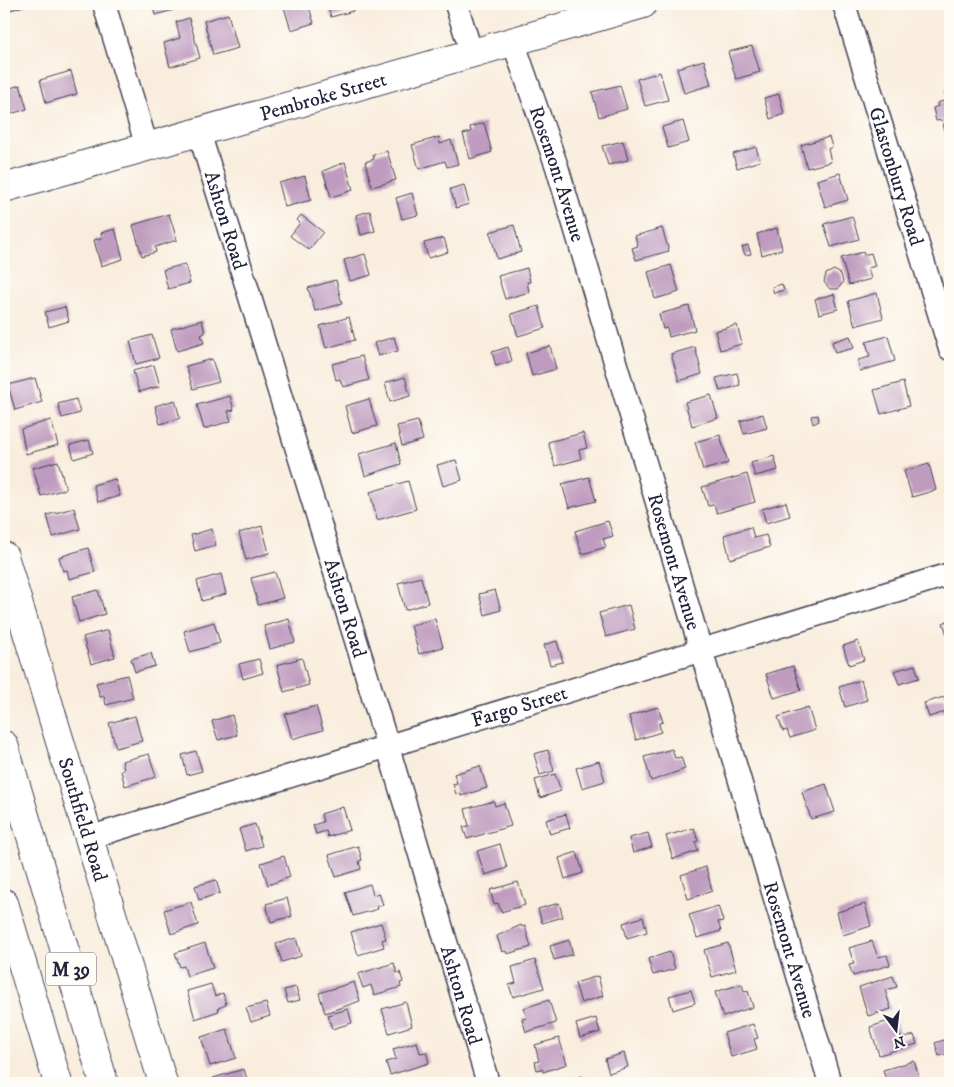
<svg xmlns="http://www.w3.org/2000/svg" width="954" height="1087" viewBox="0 0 954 1087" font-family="'IM FELL DW Pica',serif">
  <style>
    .building { fill: #bf9bbf }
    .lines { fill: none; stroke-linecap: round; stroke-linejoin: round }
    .minor-casing { stroke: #424053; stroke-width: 25 }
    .tertiary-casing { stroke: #424053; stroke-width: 30 }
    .secondary-casing { stroke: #424053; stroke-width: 30 }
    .motorway-casing { stroke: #424053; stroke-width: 30 }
    .minor { stroke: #fff; stroke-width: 22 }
    .tertiary { stroke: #fff; stroke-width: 28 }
    .secondary { stroke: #fff; stroke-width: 28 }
    .motorway { stroke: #fff; stroke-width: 28 }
    .labels { text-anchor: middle; stroke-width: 4; stroke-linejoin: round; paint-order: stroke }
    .shield { fill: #fdfcf7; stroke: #646373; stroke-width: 1 }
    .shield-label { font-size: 19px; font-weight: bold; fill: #22223b }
    .street-label { font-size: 20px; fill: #22223b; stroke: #fdfcf7 }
  </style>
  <rect width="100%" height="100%" fill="#fdfcf7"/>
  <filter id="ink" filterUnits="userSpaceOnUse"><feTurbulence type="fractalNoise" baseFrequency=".02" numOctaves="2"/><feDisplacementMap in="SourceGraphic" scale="10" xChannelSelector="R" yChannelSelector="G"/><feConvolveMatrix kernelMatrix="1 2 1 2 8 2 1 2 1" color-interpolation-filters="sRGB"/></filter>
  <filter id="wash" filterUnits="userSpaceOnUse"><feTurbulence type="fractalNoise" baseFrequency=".0096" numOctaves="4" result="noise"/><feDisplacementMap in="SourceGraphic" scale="20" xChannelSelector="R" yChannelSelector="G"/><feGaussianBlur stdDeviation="1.12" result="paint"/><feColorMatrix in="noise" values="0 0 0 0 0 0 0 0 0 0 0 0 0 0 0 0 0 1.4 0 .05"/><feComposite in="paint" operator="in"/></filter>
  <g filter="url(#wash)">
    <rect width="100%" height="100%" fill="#f9eddd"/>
    <g id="blocks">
      <g class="building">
        <polygon points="4,4 30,4 4,12"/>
        <polygon points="152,4 172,4 174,10 155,15"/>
        <polygon points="283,4 308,4 314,23 291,30"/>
        <polygon points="327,4 351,4 353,11 331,17"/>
        <polygon points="228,14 238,48 213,55 204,21"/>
        <polygon points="189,18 200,58 170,67 164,43 180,38 176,22"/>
        <polygon points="752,46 760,72 736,79 728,52"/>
        <polygon points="704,60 711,85 684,93 677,68"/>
        <polygon points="71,71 77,94 46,103 40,80"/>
        <polygon points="660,72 668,100 645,106 637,79"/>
        <polygon points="20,85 27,109 4,116 4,90"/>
        <polygon points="620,85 627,109 599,117 592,92"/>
        <polygon points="950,89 950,129 945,131 942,120 936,121 933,108 938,106 937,103 947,100 945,91"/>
        <polygon points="779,94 784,114 770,119 764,98"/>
        <polygon points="683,121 689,142 668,148 662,127"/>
        <polygon points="484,123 492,152 470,159 463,134 471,132 470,127"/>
        <polygon points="439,137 440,144 451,140 458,164 447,167 445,161 419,169 412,145"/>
        <polygon points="829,137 832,147 828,149 831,162 807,168 801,145"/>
        <polygon points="623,141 628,160 608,165 602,146"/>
        <polygon points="756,147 760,161 737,168 733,154"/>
        <polygon points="387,151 396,180 372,187 365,162 374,159 373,155"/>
        <polygon points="345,162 353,190 331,197 323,171"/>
        <polygon points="840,173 848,200 825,207 817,180"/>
        <polygon points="305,176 311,200 285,207 279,183"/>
        <polygon points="464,185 469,204 456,208 450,189"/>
        <polygon points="412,193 418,215 402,219 396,198"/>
        <polygon points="370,211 375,231 361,235 356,215"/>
        <polygon points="169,214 177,240 155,247 156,252 142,256 133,225"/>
        <polygon points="301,215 323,232 309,250 290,236 300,223 297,220"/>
        <polygon points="852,216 859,239 831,247 824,224"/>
        <polygon points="514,225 521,252 497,259 490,232"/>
        <polygon points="662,228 669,251 636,260 632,248 638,246 635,236"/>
        <polygon points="777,228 782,249 762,255 757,234"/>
        <polygon points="115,229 123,259 101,266 94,240 102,238 101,233"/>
        <polygon points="444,238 448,252 428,258 424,243"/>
        <polygon points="748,245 751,254 745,255 742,247"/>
        <polygon points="863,252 864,255 871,253 875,266 868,268 871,279 849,285 841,258"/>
        <polygon points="365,254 371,275 350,281 344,260"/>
        <polygon points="185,264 190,283 168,289 163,270"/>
        <polygon points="671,265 679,292 655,299 648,272"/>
        <polygon points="527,268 530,282 527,282 529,292 505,299 498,276"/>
        <polygon points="834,270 841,274 843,282 838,289 830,289 824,282 826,274"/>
        <polygon points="336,280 342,304 315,311 308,288"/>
        <polygon points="782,284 784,290 774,293 772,287"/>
        <polygon points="877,293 883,318 855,326 848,301"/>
        <polygon points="834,294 838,309 819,314 815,299"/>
        <polygon points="539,306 545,328 518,336 511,314"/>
        <polygon points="689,306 695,330 669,337 667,328 663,329 659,314"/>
        <polygon points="65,307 69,321 49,327 45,312"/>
        <polygon points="349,317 355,340 326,348 320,326"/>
        <polygon points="202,320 205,333 201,335 204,343 177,351 171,329"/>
        <polygon points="737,325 742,344 720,350 715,331"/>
        <polygon points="152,335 159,358 136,364 130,341"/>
        <polygon points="850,336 854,348 835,353 832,342"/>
        <polygon points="888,336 895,361 860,371 858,360 870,357 866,342"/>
        <polygon points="394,337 398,351 378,356 374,343"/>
        <polygon points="550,346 556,369 532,376 526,353"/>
        <polygon points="508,347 512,361 496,366 492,352"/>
        <polygon points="695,347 702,374 679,381 671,354"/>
        <polygon points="362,356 369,380 343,387 340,379 336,380 332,364"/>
        <polygon points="212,359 219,382 193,389 186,366"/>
        <polygon points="154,365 160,386 139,392 133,371"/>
        <polygon points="737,373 740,385 720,391 716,378"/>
        <polygon points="405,377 410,396 390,402 385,383"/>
        <polygon points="35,378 42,402 15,410 8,385"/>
        <polygon points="903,382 909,406 881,414 874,390"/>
        <polygon points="711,395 718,418 692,426 685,402"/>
        <polygon points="230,396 234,410 228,411 231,421 204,429 197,405"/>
        <polygon points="76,399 80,413 62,418 58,404"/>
        <polygon points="369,399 377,426 352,433 345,406"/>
        <polygon points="175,400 180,418 160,424 155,406"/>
        <polygon points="763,414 767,428 744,434 740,421"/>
        <polygon points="818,415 819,421 813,424 811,416"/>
        <polygon points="51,420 58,445 26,454 21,429"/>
        <polygon points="418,421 423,440 402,446 397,426"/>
        <polygon points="583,433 587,448 579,450 581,459 555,466 548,442"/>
        <polygon points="720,435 728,463 703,470 695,442"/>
        <polygon points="89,440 93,453 74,459 70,445"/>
        <polygon points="396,443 401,464 365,476 359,454"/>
        <polygon points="774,456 778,470 755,476 751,463"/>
        <polygon points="456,460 462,480 443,486 437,465"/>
        <polygon points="58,461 66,489 41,496 33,468"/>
        <polygon points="929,464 936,490 912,497 904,471"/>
        <polygon points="747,474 755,502 717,513 714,505 708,506 702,487"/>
        <polygon points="589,477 596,501 569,508 562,484"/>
        <polygon points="115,479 120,496 98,502 93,485"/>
        <polygon points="408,481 416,509 377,520 370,492"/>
        <polygon points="786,502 790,516 766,523 762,509"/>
        <polygon points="74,508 80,529 53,537 47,515"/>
        <polygon points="608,521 613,536 603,539 606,547 582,554 575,531"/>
        <polygon points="262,526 269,553 246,560 239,533"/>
        <polygon points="751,527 754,538 766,535 770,547 730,559 724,535"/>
        <polygon points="212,529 216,545 195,551 191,535"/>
        <polygon points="88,548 95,572 69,579 67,570 63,571 59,557"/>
        <polygon points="275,572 283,598 258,605 251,578"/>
        <polygon points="221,574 226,594 202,601 197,581"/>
        <polygon points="421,577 428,603 405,610 398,583"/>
        <polygon points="98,590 105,614 79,622 72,597"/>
        <polygon points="495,590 501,610 485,615 479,594"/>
        <polygon points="629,605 635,629 606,637 599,613"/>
        <polygon points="289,619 295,642 270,649 264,626"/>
        <polygon points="435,619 443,647 419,654 411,625"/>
        <polygon points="950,620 950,643 943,623"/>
        <polygon points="214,622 220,643 190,652 184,631"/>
        <polygon points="108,630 115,657 91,664 83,637"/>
        <polygon points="557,641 563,662 550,665 544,645"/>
        <polygon points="858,641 864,660 849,665 843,646"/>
        <polygon points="151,653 155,666 135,672 131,659"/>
        <polygon points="302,658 309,685 284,692 277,665"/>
        <polygon points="259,659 263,673 243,679 239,664"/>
        <polygon points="915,665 919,678 899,684 894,671"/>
        <polygon points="793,666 801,690 774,698 766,674"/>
        <polygon points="127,675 133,698 106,705 104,696 100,697 96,683"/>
        <polygon points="861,680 867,700 845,707 839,687"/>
        <polygon points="944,697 948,711 929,717 924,703"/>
        <polygon points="316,706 323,730 292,739 285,714"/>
        <polygon points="658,707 663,722 659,723 661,732 636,740 629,716"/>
        <polygon points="808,707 815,730 790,738 787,730 783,731 778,717"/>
        <polygon points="232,715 237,735 218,740 212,721"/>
        <polygon points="135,716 142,741 116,748 109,723"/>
        <polygon points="672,749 675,758 681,757 685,769 651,781 644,757"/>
        <polygon points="548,750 554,771 540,775 534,754"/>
        <polygon points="196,751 202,771 187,775 182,755"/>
        <polygon points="149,754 156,777 125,786 121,771 124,770 122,761"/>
        <polygon points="599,761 605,781 582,788 576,768"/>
        <polygon points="480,766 487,788 461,796 460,793 456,794 453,784 457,783 454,774"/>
        <polygon points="555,774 561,791 540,798 535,780"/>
        <polygon points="826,784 835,812 811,819 802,792"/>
        <polygon points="494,801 495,806 504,803 511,826 467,839 463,827 469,826 465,809"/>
        <polygon points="343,807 350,830 328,837 326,831 316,834 313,825 323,822 321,814"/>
        <polygon points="566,814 570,828 550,834 546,820"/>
        <polygon points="255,824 262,846 246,851 239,829"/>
        <polygon points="694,828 698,841 695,842 698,851 673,859 666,836"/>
        <polygon points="648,833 652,847 633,853 629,838"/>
        <polygon points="500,844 507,868 485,875 477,851"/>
        <polygon points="358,846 362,860 359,861 361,869 336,877 329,855"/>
        <polygon points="577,852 583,873 565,879 559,858"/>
        <polygon points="284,856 290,877 268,885 261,863"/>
        <polygon points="706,867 712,891 688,899 681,875"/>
        <polygon points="216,880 220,893 199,900 195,886"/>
        <polygon points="518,882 525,905 501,912 498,903 494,904 490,890"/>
        <polygon points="370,884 373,895 379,893 383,905 377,906 378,909 353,916 345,892"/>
        <polygon points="287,898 292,916 271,922 266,904"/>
        <polygon points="191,902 198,925 171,934 164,910"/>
        <polygon points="559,903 563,917 542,923 538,909"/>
        <polygon points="865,904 871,926 843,935 837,912"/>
        <polygon points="718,906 723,921 718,922 721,931 697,938 689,915"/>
        <polygon points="643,917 647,932 627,938 623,923"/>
        <polygon points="381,923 386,939 382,940 384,947 358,955 351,932"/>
        <polygon points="521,925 522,927 525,926 531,947 507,954 506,951 502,952 497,936"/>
        <polygon points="296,938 301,956 282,962 276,944"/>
        <polygon points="569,940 573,954 554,960 550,946"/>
        <polygon points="872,941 878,957 887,955 890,965 853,976 849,965 854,964 849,948"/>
        <polygon points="205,943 213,968 187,976 184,966 180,967 175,953"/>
        <polygon points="728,943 736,970 712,977 704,950"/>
        <polygon points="670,952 675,969 653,975 648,959"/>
        <polygon points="535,960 544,988 513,997 509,985 516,983 512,967"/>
        <polygon points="394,963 397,973 400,972 403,982 400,983 401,987 374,995 371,985 363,988 358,974"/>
        <polygon points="598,976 603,996 581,1003 575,983"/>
        <polygon points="893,976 897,987 885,990 891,1009 868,1016 859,987"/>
        <polygon points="354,982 360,1001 325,1013 319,993"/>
        <polygon points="211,984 215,996 223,993 226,1005 218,1008 219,1011 195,1019 187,991"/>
        <polygon points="742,984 744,992 748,991 753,1007 723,1017 715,992"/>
        <polygon points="296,987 300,1000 288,1003 284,990"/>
        <polygon points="691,990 695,1003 673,1010 669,996"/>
        <polygon points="549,1000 556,1023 526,1032 522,1019 527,1018 524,1008"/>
        <polygon points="406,1002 412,1026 389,1033 382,1009"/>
        <polygon points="266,1003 270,1016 251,1022 246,1008"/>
        <polygon points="348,1009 352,1023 332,1029 328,1015"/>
        <polygon points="596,1018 600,1032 580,1038 576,1024"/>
        <polygon points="895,1019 901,1039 914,1035 917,1044 879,1055 870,1027"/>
        <polygon points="753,1024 758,1038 754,1039 757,1049 731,1057 724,1033"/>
        <polygon points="227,1029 236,1058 210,1066 201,1037"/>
        <polygon points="559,1038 567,1064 543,1072 542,1069 537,1070 535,1062 539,1061 535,1045"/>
        <polygon points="950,1038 950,1053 939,1056 935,1043"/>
        <polygon points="417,1042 420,1053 426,1052 429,1063 390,1075 386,1062 396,1059 393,1049"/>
        <polygon points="624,1053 628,1067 609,1073 605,1059"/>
        <polygon points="914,1061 921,1083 887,1083 883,1070"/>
        <polygon points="244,1069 248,1083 215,1083 213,1078"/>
        <polygon points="582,1076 585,1083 560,1083"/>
      </g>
    </g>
  </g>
  <g filter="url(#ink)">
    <use href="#blocks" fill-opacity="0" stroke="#424053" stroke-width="1"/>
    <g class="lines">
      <defs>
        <g id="minor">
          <polyline points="104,4 147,147"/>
          <polyline points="456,4 472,54"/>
          <path id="s1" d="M844,4L950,349"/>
          <path id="s2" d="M513,41L557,167L830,1083"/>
          <path id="s3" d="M199,132L362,660L488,1083"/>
          <path id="s4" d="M88,838L950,574"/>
        </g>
        <g id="tertiary">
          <path id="s5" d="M4,188L643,4"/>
        </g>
        <g id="secondary">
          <path id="s6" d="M4,556L163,1083"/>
        </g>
        <g id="motorway">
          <polyline points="4,745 104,1083"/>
          <polyline points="4,903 58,1083"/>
        </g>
      </defs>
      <use href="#minor" class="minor-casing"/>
      <use href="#tertiary" class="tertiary-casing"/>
      <use href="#secondary" class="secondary-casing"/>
      <use href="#motorway" class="motorway-casing"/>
      <use href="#minor" class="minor"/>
      <use href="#tertiary" class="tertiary"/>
      <use href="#secondary" class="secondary"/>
      <use href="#motorway" class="motorway"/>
    </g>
  </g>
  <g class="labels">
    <rect class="shield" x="46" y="952.5" width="50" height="33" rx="4"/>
    <g class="shield-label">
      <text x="71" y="976">M 39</text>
    </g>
    <g class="street-label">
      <text dy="7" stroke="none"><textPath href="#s5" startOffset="332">Pembroke Street</textPath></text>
      <text dy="7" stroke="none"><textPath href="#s2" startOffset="140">Rosemont Avenue</textPath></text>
      <text dy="7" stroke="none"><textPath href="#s1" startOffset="180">Glastonbury Road</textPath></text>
      <text dy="7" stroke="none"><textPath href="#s3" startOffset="92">Ashton Road</textPath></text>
      <text dy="7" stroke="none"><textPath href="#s2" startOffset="545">Rosemont Avenue</textPath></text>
      <text dy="7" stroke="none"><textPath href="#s3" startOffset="498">Ashton Road</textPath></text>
      <text dy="7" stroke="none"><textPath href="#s4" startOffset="451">Fargo Street</textPath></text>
      <text dy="7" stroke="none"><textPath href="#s6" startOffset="275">Southfield Road</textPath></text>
      <text dy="7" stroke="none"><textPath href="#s2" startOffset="950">Rosemont Avenue</textPath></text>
      <text dy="7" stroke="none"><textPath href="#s3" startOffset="902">Ashton Road</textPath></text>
    </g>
  </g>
  <rect width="954" height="1087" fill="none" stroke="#fdfcf7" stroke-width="20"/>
  <g transform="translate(896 1030) rotate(165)" stroke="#fdfcf7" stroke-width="4" paint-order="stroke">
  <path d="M0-4L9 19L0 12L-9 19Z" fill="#22223b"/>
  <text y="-8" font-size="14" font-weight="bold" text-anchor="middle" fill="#22223b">N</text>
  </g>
</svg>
